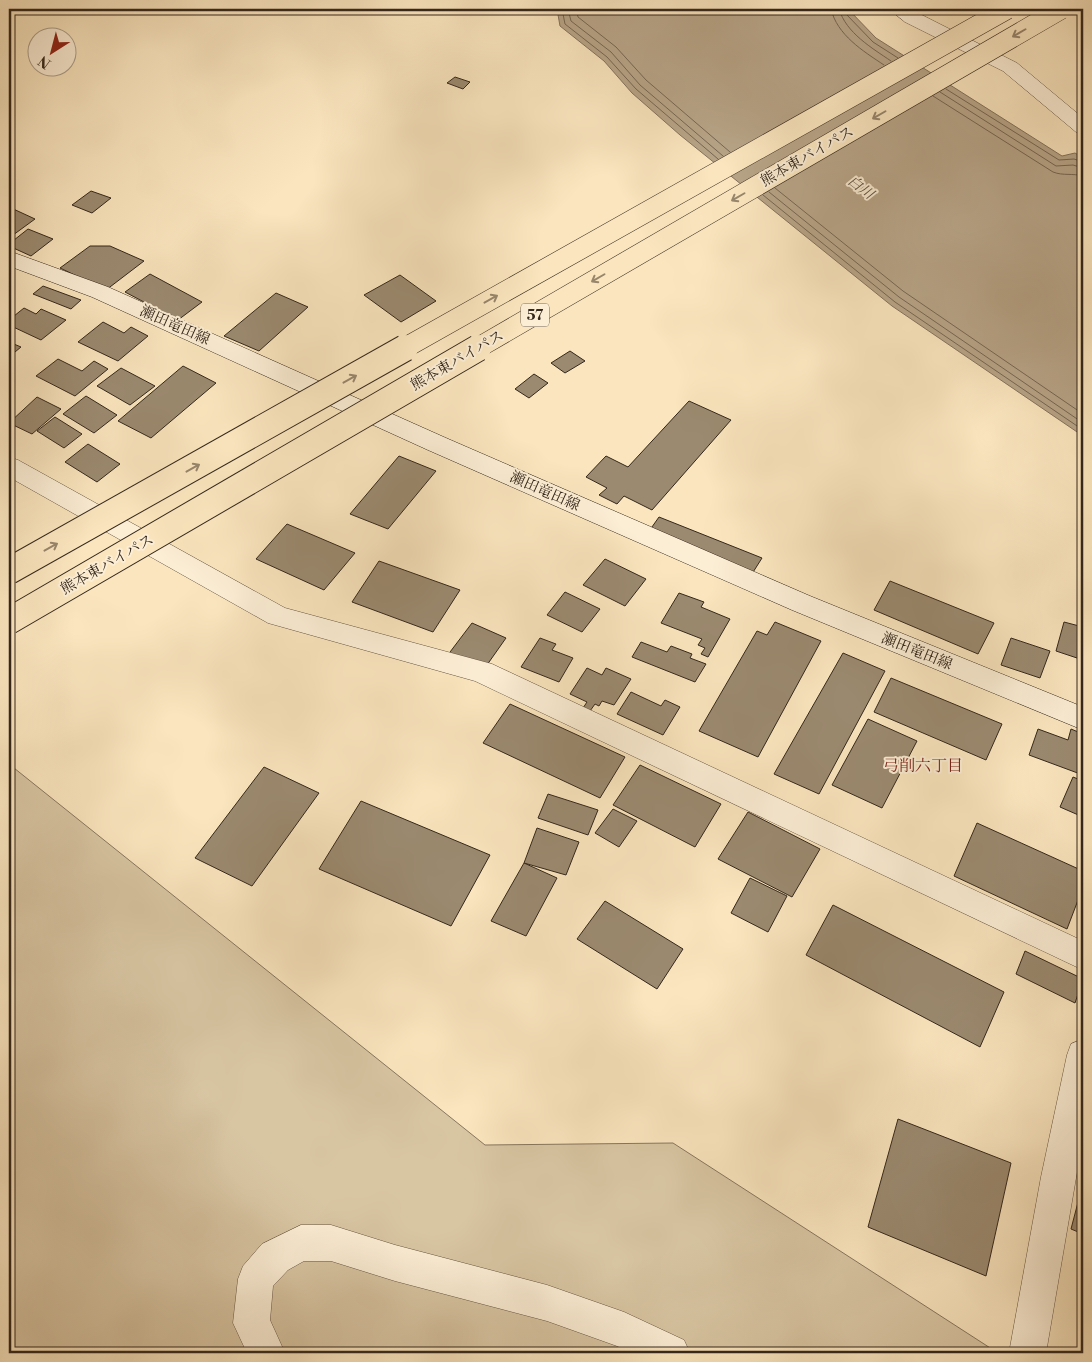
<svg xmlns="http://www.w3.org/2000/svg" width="1092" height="1362" viewBox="0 0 1092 1362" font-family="'Libre Bodoni','Noto Serif JP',serif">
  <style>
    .green { fill: #d8c5a2; stroke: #86765e }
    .water { fill: #b7a487; stroke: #83725c }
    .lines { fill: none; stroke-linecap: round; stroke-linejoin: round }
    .shore { stroke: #766651; stroke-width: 1 }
    .building { fill: #9b8a70; stroke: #34271b }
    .minor-casing { stroke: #665644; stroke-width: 1 }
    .secondary-casing { stroke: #34271b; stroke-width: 1 }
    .minor { fill: #fceed5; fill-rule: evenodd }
    .secondary { fill: #fceed5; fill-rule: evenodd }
    .trunk-bridge-far1-casing { stroke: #34271b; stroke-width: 21; stroke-linecap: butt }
    .trunk-bridge-casing { stroke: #34271b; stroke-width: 28; stroke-linecap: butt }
    .trunk-bridge-far1 { stroke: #fae5be; stroke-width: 20 }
    .trunk-bridge { stroke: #fae5be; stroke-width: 26 }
    .oneway { stroke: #97866c }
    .labels { text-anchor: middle; stroke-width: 4; stroke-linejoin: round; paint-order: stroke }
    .far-water-label { font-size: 14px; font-style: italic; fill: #5b4c3b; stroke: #fceed5 }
    .shield { fill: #fceed5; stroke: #706353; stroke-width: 1 }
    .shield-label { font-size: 14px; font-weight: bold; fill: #34271b }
    .street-label { font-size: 15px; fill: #34271b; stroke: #fceed5 }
    .neighbourhood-label { font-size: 16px; fill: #7a1f14; stroke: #fceed5 }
  </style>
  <rect width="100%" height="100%" fill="#fae5be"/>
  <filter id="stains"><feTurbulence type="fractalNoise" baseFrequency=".004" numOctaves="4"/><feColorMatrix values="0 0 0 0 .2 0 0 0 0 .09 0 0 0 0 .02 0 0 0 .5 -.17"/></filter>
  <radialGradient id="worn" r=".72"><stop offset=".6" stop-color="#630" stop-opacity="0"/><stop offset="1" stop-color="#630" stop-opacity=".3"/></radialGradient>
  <polygon class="green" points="9,764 485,1145 673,1143 998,1353 9,1353"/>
  <polygon class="water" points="557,9 848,9 876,38 1062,156 1075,153 1083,158 1083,436 892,306 680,135 632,93 604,61 560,26"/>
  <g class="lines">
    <g class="shore">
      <polyline points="562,9 565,24 607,57 636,89 718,159"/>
      <polyline points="568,9 571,21 611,52 640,85 723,156"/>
      <polyline points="576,9 578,17 616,47 646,80 730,152"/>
      <path d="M831,9C837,35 863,51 884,65"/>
      <path d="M839,9C846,33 872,48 891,61"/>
      <polyline points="845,9 846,14 873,42 898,58"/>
      <polyline points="946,89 1059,160 1074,159 1083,162"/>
      <polyline points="940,92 1056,166 1073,165 1083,168"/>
      <path d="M933,96L1053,172C1063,176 1073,173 1083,176"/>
      <polyline points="775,188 903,291 1083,414"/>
      <polyline points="769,192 899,297 1083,423"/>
      <polyline points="763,195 895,302 1083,430"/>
    </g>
  </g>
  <g class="building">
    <polygon points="455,77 470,82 463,89 447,83"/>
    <polygon points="91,191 111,198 92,213 72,205"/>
    <polygon points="9,207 35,219 9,238"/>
    <polygon points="28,229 53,239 31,256 9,246 9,244"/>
    <polygon points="90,246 110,246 144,261 106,290 60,268"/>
    <polygon points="150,274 202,302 178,320 125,292"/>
    <polygon points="400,275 436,301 401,322 364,295"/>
    <polygon points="43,286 81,300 71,309 33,294"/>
    <polygon points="276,293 308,307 259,351 224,336"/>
    <polygon points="24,308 36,314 41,309 66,320 41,340 9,325 9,320"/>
    <polygon points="103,322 124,333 131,327 148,336 118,361 78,342"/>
    <polygon points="9,342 21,347 9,357"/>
    <polygon points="570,351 585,361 565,373 551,363"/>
    <polygon points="58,359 82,371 94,361 108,369 75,396 36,376"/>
    <polygon points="183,366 216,383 151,438 118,421"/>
    <polygon points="121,368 155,386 130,405 97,386"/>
    <polygon points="534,374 548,383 529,398 515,389"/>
    <polygon points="86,396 117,415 94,433 63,414"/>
    <polygon points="37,397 61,409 32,434 9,423"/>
    <polygon points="689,401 731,420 652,510 624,496 617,504 599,495 607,488 586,477 606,456 628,467"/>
    <polygon points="55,417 82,434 64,448 37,431"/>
    <polygon points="88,444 120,464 97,482 65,462"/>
    <polygon points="399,456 436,471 388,529 350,514"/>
    <polygon points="659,517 762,558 750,577 647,534"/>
    <polygon points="287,524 355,553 324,590 256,559"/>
    <polygon points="605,559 646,579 625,606 583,585"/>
    <polygon points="379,561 460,590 433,632 352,602"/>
    <polygon points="890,581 994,623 978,654 874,610"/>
    <polygon points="565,592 600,609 582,632 547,615"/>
    <polygon points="679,593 704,602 701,607 730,619 708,657 701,654 705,648 698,645 702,639 661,623"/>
    <polygon points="775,622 821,641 758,757 699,731 757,631 767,635"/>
    <polygon points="1064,622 1083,627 1083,660 1056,651"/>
    <polygon points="472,623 506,638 482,672 447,656"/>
    <polygon points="540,638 556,644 552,650 573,658 559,682 521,667"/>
    <polygon points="1011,638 1050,651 1040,678 1001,665"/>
    <polygon points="641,642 667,652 671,646 692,654 690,658 706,664 695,682 632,657"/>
    <polygon points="843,653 885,671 819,794 774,774"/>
    <polygon points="587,668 602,675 606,668 631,679 614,705 602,701 599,706 595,704 590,711 583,708 587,702 570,694"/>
    <polygon points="891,678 1002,724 986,760 874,712"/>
    <polygon points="631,692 661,706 665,700 680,707 663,735 617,714"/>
    <polygon points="510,704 625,757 600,798 483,743"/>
    <polygon points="868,719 917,741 882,808 832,785"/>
    <polygon points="1038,729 1068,740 1071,729 1083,734 1083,775 1029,755"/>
    <polygon points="640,765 721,804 695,847 613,805"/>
    <polygon points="264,767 319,793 252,886 195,858"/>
    <polygon points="1073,777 1083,781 1083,817 1060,807"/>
    <polygon points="548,794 598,810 588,835 538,818"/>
    <polygon points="361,801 490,855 451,926 319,869"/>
    <polygon points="613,809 637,821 619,847 595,833"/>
    <polygon points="748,812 820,849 792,897 718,859"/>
    <polygon points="977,823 1083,871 1083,887 1067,929 954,876"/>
    <polygon points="537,828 579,842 566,875 524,863"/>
    <polygon points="524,863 557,878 526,936 491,921"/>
    <polygon points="750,878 787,896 768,932 731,913"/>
    <polygon points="605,901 683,949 657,989 577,939"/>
    <polygon points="833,905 1004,992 980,1047 806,955"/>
    <polygon points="1025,951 1083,979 1075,1003 1016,974"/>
    <polygon points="898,1119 1011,1163 986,1276 868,1227"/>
    <polygon points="1083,1183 1083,1234 1071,1229"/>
  </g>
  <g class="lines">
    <defs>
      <g id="minor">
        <polygon points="889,9 910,9 1017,63 1083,118 1083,134 1076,132 1003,71 905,22"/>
        <polygon points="9,457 18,460 285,608 492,664 1083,941 1083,970 475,681 268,623 9,477"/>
        <polygon points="1083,1039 1083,1137 1046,1353 1009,1353 1041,1177 1067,1055 1071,1044"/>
        <polygon points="301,1225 331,1225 395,1245 547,1285 624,1312 684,1340 690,1353 632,1353 617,1346 547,1321 395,1281 331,1261 304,1261 288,1270 273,1286 270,1320 285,1353 247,1353 233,1323 238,1279 243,1266 262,1244"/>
      </g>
      <polygon id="secondary" points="9,251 108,287 446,438 810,596 1083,707 1083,730 792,610 428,450 92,297 9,266"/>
    </defs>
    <use href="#minor" class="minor-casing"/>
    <use href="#secondary" class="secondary-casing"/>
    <use href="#minor" class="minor"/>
    <use href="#secondary" class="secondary"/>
    <defs>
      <g id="trunk-bridge-far1">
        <polyline points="403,349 1007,9"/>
        <polyline points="476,349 1061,9"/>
      </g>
      <g id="trunk-bridge">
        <polyline points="9,571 405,348"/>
        <polyline points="9,621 478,348"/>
      </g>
    </defs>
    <use href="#trunk-bridge-far1" class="trunk-bridge-far1-casing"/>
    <use href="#trunk-bridge" class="trunk-bridge-casing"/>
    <use href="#trunk-bridge-far1" class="trunk-bridge-far1"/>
    <use href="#trunk-bridge" class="trunk-bridge"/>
  </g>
  <defs><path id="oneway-shaft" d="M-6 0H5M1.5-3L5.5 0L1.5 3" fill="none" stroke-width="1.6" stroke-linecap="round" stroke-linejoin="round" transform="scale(1.25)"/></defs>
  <g class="oneway">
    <use href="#oneway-shaft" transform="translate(1019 33) rotate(150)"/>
    <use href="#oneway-shaft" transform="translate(879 115) rotate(150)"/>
    <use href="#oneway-shaft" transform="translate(738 197) rotate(150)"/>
    <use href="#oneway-shaft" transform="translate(598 278) rotate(150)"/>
    <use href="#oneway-shaft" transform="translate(491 299) rotate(-29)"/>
    <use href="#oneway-shaft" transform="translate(350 379) rotate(-29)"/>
    <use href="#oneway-shaft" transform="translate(193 468) rotate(-29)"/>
    <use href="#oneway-shaft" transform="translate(51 547) rotate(-29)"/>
  </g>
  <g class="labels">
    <g class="far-water-label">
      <text transform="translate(861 187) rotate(37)" y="5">白川</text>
    </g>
    <rect class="shield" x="521" y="303.5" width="28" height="23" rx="4"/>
    <g class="shield-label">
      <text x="535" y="320">57</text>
    </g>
    <g class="street-label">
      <text transform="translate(807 156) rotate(-30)" y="5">熊本東バイパス</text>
      <text transform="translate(175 325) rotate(24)" y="5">瀬田竜田線</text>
      <text transform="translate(457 360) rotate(-30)" y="5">熊本東バイパス</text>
      <text transform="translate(545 491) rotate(24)" y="5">瀬田竜田線</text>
      <text transform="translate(107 564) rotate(-30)" y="5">熊本東バイパス</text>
      <text transform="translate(917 651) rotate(22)" y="5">瀬田竜田線</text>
    </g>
    <g class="neighbourhood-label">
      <text x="923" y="771">弓削六丁目</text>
    </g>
  </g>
  <rect width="1092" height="1362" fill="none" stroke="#fae5be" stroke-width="30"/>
  <rect x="10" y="10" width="1072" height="1342" fill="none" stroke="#34271b" stroke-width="2.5"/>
  <rect x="15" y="15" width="1062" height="1332" fill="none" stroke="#34271b"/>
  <g transform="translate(52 52) rotate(216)"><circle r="24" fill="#fceed5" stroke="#ac9e8b"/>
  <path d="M0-4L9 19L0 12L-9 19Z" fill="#8f2418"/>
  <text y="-8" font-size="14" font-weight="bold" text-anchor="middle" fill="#34271b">N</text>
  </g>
  <rect width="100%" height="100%" filter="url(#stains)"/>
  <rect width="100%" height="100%" fill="url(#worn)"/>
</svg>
